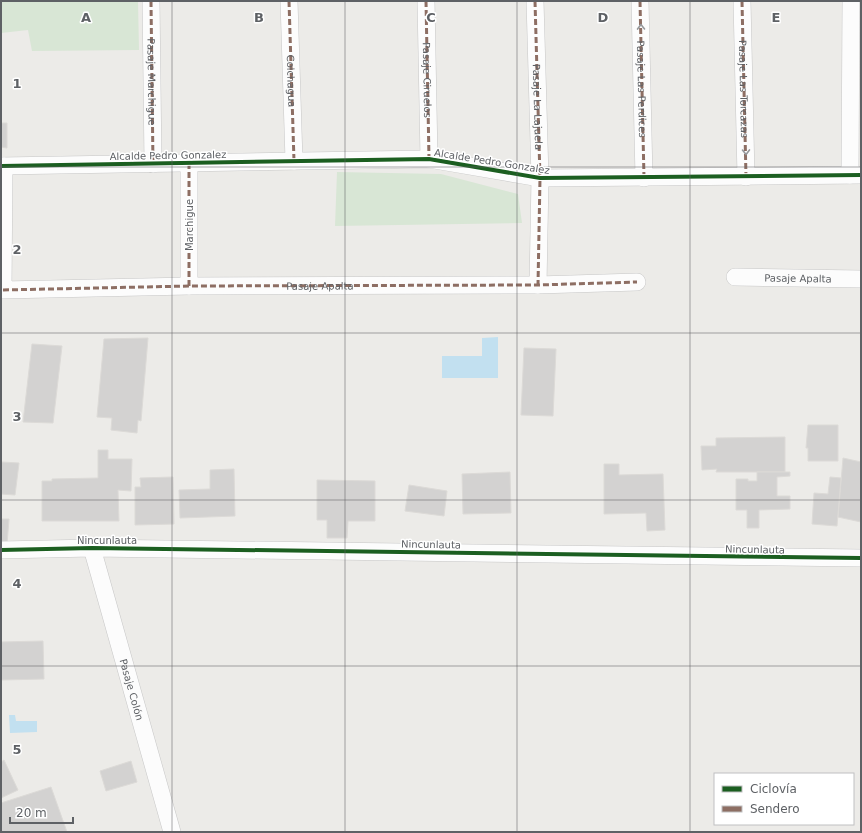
<svg xmlns="http://www.w3.org/2000/svg" width="862" height="833" viewBox="0 0 862 833" font-family="'DejaVu Sans',sans-serif">
  <style>
    .green { fill: #d8e6d5 }
    .water { fill: #c2e0f0 }
    .building { fill: #d3d2d1; stroke: #dcdad7 }
    .lines { fill: none; stroke-linecap: round; stroke-linejoin: round }
    .minor-casing { stroke: #c7c7c7; stroke-width: 18 }
    .minor { stroke: #fcfcfc; stroke-width: 17 }
    .quiet { stroke: #8d6e63; stroke-width: 3; stroke-dasharray: 6 3; stroke-linecap: butt }
    .cycleway-casing { stroke: #fff; stroke-width: 6 }
    .cycleway { stroke: #1b5e20; stroke-width: 4 }
    .oneway { stroke: #95979a }
    .grid { fill: none; stroke: #5e6165; stroke-width: 1; stroke-opacity: 0.55 }
    .labels { text-anchor: middle; stroke-width: 3; stroke-linejoin: round; paint-order: stroke }
    .street-label { font-size: 10px; fill: #5e6165; stroke: #fff }
    .grid-label { font-size: 13px; text-anchor: middle; font-weight: bold; fill: #5e6165; stroke: #fff; stroke-width: 3; stroke-linejoin: round; paint-order: stroke }
  </style>
  <rect width="100%" height="100%" fill="#ecebe8"/>
  <g class="green">
    <polygon points="1,1 138,1 139,50 32,51 28,30 1,33"/>
    <polygon points="337,172 441,174 518,194 522,223 335,226"/>
  </g>
  <g class="water">
    <polygon points="498,337 498,378 442,378 442,356 482,356 482,338"/>
    <polygon points="9,715 15,715 16,721 37,721 37,732 10,733"/>
  </g>
  <g class="building">
    <polygon points="1,123 7,123 7,148 1,147"/>
    <polygon points="148,338 141,421 138,420 137,433 111,430 112,418 97,417 104,339"/>
    <polygon points="32,344 62,346 53,423 23,422"/>
    <polygon points="524,348 556,349 553,416 521,415"/>
    <polygon points="808,425 838,425 838,461 808,461 808,448 806,448"/>
    <polygon points="785,437 785,472 716,472 717,469 702,470 701,446 716,446 716,438"/>
    <polygon points="98,450 108,450 108,459 132,459 131,491 118,490 119,521 42,521 42,481 52,481 52,479 98,478"/>
    <polygon points="843,458 861,462 861,522 838,517"/>
    <polygon points="1,462 19,463 15,495 1,494"/>
    <polygon points="604,464 619,464 619,475 663,474 665,530 647,531 646,513 604,514"/>
    <polygon points="234,469 235,516 180,518 179,490 210,489 210,470"/>
    <polygon points="510,472 511,513 463,514 462,474"/>
    <polygon points="757,472 790,472 790,476 777,477 777,496 790,496 790,509 759,510 759,528 747,528 747,510 736,510 736,479 748,479 748,481 757,481"/>
    <polygon points="173,477 174,524 135,525 135,487 141,487 140,478"/>
    <polygon points="830,477 841,478 837,526 812,524 814,493 828,494"/>
    <polygon points="317,480 375,481 375,521 348,521 347,538 327,538 327,520 317,520"/>
    <polygon points="409,485 447,491 444,516 405,511"/>
    <polygon points="1,519 9,519 7,544 1,544"/>
    <polygon points="43,641 44,679 1,680 1,642"/>
    <polygon points="4,760 18,790 1,798 1,762"/>
    <polygon points="131,761 137,782 106,791 100,771"/>
    <polygon points="51,787 67,832 1,832 1,803"/>
  </g>
  <g class="lines">
    <defs>
      <g id="minor">
        <path id="s1" d="M151,1L153,164"/>
        <path id="s2" d="M289,1L294,161"/>
        <polyline points="426,1 429,159"/>
        <path id="s3" d="M535,1L540,178L538,285"/>
        <path id="s4" d="M640,1L644,178"/>
        <path id="s5" d="M742,1L746,177"/>
        <polyline points="189,163 189,286"/>
        <polyline points="1,166 429,159 540,178 861,175"/>
        <path id="s6" d="M4,166L3,290L189,286L538,285L637,282"/>
        <polyline points="850,175 851,1"/>
        <path id="s7" d="M735,277L861,279"/>
        <path id="s8" d="M92,548L172,832"/>
        <polyline points="1,550 92,548 861,558"/>
      </g>
    </defs>
    <use href="#minor" class="minor-casing"/>
    <use href="#minor" class="minor"/>
    <g class="quiet">
      <polyline points="151,1 153,164"/>
      <polyline points="289,1 294,161"/>
      <path id="s9" d="M426,1L429,159"/>
      <polyline points="535,1 540,178 538,285"/>
      <polyline points="640,1 644,178"/>
      <polyline points="742,1 746,177"/>
      <polyline points="189,163 189,286"/>
      <polyline points="3,290 189,286 538,285 637,282"/>
    </g>
    <defs>
      <g id="cycleway">
        <polyline points="1,166 429,159 540,178 861,175"/>
        <polyline points="1,550 92,548 861,558"/>
      </g>
    </defs>
    <use href="#cycleway" class="cycleway-casing"/>
    <use href="#cycleway" class="cycleway"/>
  </g>
  <defs><path id="oneway-chevron" d="M-2-3.5L2.5 0L-2 3.5" fill="none" stroke-width="1.6" stroke-linecap="round" stroke-linejoin="round"/></defs>
  <g class="oneway">
    <use href="#oneway-chevron" transform="translate(641 27) rotate(-91)"/>
    <use href="#oneway-chevron" transform="translate(746 152) rotate(89)"/>
  </g>
  <path class="grid" d="M172,1V832M345,1V832M517,1V832M690,1V832M1,167H861M1,333H861M1,500H861M1,666H861"/>
  <g class="labels">
    <g class="street-label">
      <text dy="4" stroke="none"><textPath href="#s9" startOffset="79">Pasaje Ciruelos</textPath></text>
      <text dy="4" stroke="none"><textPath href="#s2" startOffset="80">Colchagua</textPath></text>
      <text dy="4" stroke="none"><textPath href="#s1" startOffset="81">Pasaje Marchigue</textPath></text>
      <text dy="4" stroke="none"><textPath href="#s4" startOffset="88">Pasaje Las Perdices</textPath></text>
      <text dy="4" stroke="none"><textPath href="#s5" startOffset="88">Pasaje Las Torcazas</textPath></text>
      <text dy="4" stroke="none"><textPath href="#s3" startOffset="106">Pasaje La Lajuela</textPath></text>
      <text transform="translate(168 155) rotate(-1)" y="4">Alcalde Pedro Gonzalez</text>
      <text transform="translate(492 161) rotate(9)" y="4">Alcalde Pedro Gonzalez</text>
      <text transform="translate(189 225) rotate(-90)" y="4">Marchigue</text>
      <text dy="4" stroke="none"><textPath href="#s7" startOffset="63">Pasaje Apalta</textPath></text>
      <text dy="4" stroke="none"><textPath href="#s6" startOffset="441">Pasaje Apalta</textPath></text>
      <text x="107" y="544">Nincunlauta</text>
      <text transform="translate(431 544) rotate(1)" y="4">Nincunlauta</text>
      <text transform="translate(755 549) rotate(1)" y="4">Nincunlauta</text>
      <text dy="4" stroke="none"><textPath href="#s8" startOffset="147">Pasaje Colón</textPath></text>
    </g>
  </g>
  <g class="grid-label">
    <text x="86" y="22">A</text>
    <text x="259" y="22">B</text>
    <text x="431" y="22">C</text>
    <text x="603" y="22">D</text>
    <text x="776" y="22">E</text>
    <text x="17" y="88">1</text>
    <text x="17" y="254">2</text>
    <text x="17" y="421">3</text>
    <text x="17" y="588">4</text>
    <text x="17" y="754">5</text>
  </g>
  <rect width="862" height="833" fill="none" stroke="#5e6165" stroke-width="4"/>
  <rect x="714" y="773" width="140" height="52" fill="#ffffff" stroke="#bfc0c1"/>
  <rect x="722" y="786" width="20" height="6" fill="#1b5e20" stroke="#bfc0c1"/>
  <text x="750" y="793" font-size="12" fill="#5e6165">Ciclovía</text>
  <rect x="722" y="806" width="20" height="6" fill="#8d6e63" stroke="#bfc0c1"/>
  <text x="750" y="813" font-size="12" fill="#5e6165">Sendero</text>
  <path d="M10 817v6h63v-6" fill="none" stroke="#5e6165" stroke-width="2"/>
  <text x="16" y="817" font-size="12" fill="#5e6165" stroke="#ffffff" stroke-width="3" paint-order="stroke">20 m</text>
</svg>
